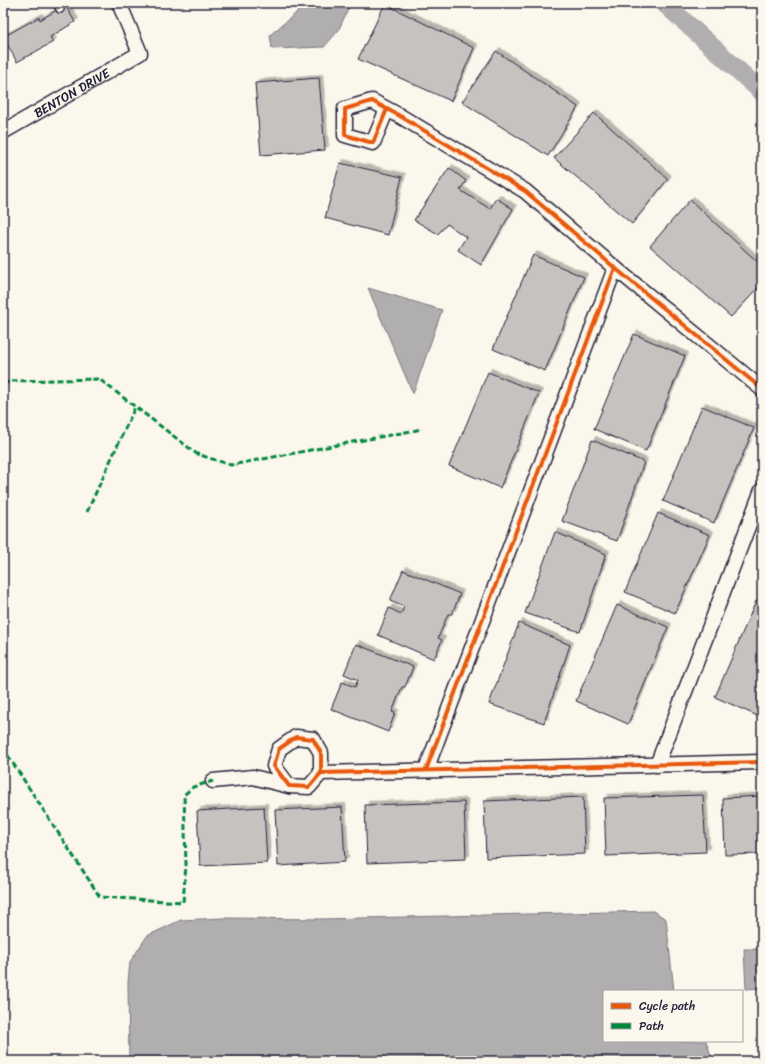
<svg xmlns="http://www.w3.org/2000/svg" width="765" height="1064" viewBox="0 0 765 1064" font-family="Sriracha,sans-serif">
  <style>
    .water { fill: #b1aeb0; stroke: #787681 }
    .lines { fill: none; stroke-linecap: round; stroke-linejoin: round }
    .canal { stroke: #b1aeb0; stroke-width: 19 }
    .building { fill: #c6c2c0; stroke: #22223b; filter: url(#shadow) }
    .lane-casing { stroke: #22223b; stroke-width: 10 }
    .street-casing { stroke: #22223b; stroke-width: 17 }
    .lane { stroke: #fbf7ec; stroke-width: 7 }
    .street { stroke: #fbf7ec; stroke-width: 14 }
    .quiet { stroke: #00873e; stroke-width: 3; stroke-dasharray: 6 3; stroke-linecap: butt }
    .cycleway-casing { stroke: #fbf7ec; stroke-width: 6 }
    .cycleway { stroke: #e8590c; stroke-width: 4 }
    .labels { text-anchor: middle; stroke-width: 4; stroke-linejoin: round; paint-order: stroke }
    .street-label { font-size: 13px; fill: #22223b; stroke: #fbf7ec }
  </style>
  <defs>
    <filter id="shadow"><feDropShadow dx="3.5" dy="-3.5" stdDeviation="0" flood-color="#0004"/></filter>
  </defs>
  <rect width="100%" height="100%" fill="#fbf7ec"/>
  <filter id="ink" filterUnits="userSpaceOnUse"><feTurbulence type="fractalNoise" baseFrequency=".025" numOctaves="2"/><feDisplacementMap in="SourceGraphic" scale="8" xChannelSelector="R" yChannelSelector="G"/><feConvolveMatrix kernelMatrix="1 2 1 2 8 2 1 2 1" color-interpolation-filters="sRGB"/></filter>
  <g filter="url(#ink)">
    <g class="water">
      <polygon points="308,3 351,3 338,31 324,47 272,49 270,35"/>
      <polygon points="368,288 442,310 413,394"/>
      <polygon points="653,911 666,919 674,991 604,991 604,1041 706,1041 713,1061 129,1061 128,982 130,962 147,936 181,920 222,918 322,919"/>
      <polygon points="744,949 762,949 762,988 746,989"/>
    </g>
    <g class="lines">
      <polyline class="canal" points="664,3 762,92"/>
    </g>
    <g class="building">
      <polygon points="385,4 474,48 451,101 358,59"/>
      <polygon points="65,5 75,22 50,37 53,42 17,62 3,37 39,17 40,20"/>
      <polygon points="496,51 578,107 548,156 462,102"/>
      <polygon points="319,78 325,150 261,155 255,83"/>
      <polygon points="594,113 668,179 632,224 554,158"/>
      <polygon points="340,163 402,177 388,235 325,218"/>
      <polygon points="449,168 466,181 460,190 490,209 496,198 513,209 481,265 458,250 466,237 447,224 438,234 414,220"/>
      <polygon points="690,200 762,266 762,284 731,317 650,246"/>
      <polygon points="533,255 584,277 545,371 493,349"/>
      <polygon points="634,334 685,356 646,451 594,429"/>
      <polygon points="488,372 539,393 500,488 449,466"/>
      <polygon points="702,406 754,428 714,523 663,501"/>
      <polygon points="592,440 644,462 617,541 562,521"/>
      <polygon points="658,513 710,535 675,613 625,592"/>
      <polygon points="555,532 606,554 580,632 525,613"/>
      <polygon points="403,570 460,594 452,614 448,614 438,638 442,640 434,659 378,635 389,608 401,614 404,607 390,601"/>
      <polygon points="756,601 762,604 762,718 715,697"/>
      <polygon points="617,605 668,627 628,724 576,701"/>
      <polygon points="519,623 570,645 544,723 489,704"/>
      <polygon points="356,644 413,667 405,687 402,687 392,712 395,713 388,732 331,709 342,682 355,687 358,680 344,674"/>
      <polygon points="703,795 706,852 606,856 604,798"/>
      <polygon points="762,796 762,854 725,855 723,798"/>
      <polygon points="583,797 585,854 486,858 484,801"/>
      <polygon points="464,802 466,859 367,863 365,805"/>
      <polygon points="264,807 267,863 200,866 197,811"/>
      <polygon points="342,807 345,862 278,866 275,810"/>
    </g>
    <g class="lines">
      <defs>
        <polyline id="lane" points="57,3 60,9"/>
        <g id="street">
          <polyline points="387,109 373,143 345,135 345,109 372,101 400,116 525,191 615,268 762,389"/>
          <path id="s1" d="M3,132L140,53L119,3"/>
          <polyline points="657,765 762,490"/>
          <polyline points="426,770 615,268"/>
          <polyline points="321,773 321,753 313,739 296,737 279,749 274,766 289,786 309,787 321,773 762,762"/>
          <polyline points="213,781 253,777 289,786"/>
        </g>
      </defs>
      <use href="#lane" class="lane-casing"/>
      <use href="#street" class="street-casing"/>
      <use href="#lane" class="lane"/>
      <use href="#street" class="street"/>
      <g class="quiet">
        <polyline points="3,384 11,381 99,379 197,454 231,465 422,429"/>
        <polyline points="87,512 135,407"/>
        <polyline points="3,748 100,897 183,902 186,865 184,795 193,787 213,781"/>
      </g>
      <defs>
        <g id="cycleway">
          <polyline points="387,109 373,143 345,135 345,109 372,101 400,116 525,191 615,268 762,389"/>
          <polyline points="426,770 615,268"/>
          <polyline points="321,773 321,753 313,739 296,737 279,749 274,766 289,786 309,787 321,773 762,762"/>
        </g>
      </defs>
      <use href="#cycleway" class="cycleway-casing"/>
      <use href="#cycleway" class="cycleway"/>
    </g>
  </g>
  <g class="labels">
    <g class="street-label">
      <text dy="5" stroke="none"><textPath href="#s1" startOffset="79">BENTON DRIVE</textPath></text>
    </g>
  </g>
  <rect width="765" height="1064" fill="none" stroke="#fbf7ec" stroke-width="16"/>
  <rect x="8" y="8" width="749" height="1048" fill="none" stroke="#22223b" stroke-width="1.5" filter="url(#ink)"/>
  <rect x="603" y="990" width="140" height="52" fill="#fbf7ec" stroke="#a4a2a5"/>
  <rect x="611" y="1003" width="20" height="6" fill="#e8590c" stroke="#a4a2a5"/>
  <text x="639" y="1010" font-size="12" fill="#22223b">Cycle path</text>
  <rect x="611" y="1023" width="20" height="6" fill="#00873e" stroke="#a4a2a5"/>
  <text x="639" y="1030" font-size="12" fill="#22223b">Path</text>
</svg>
